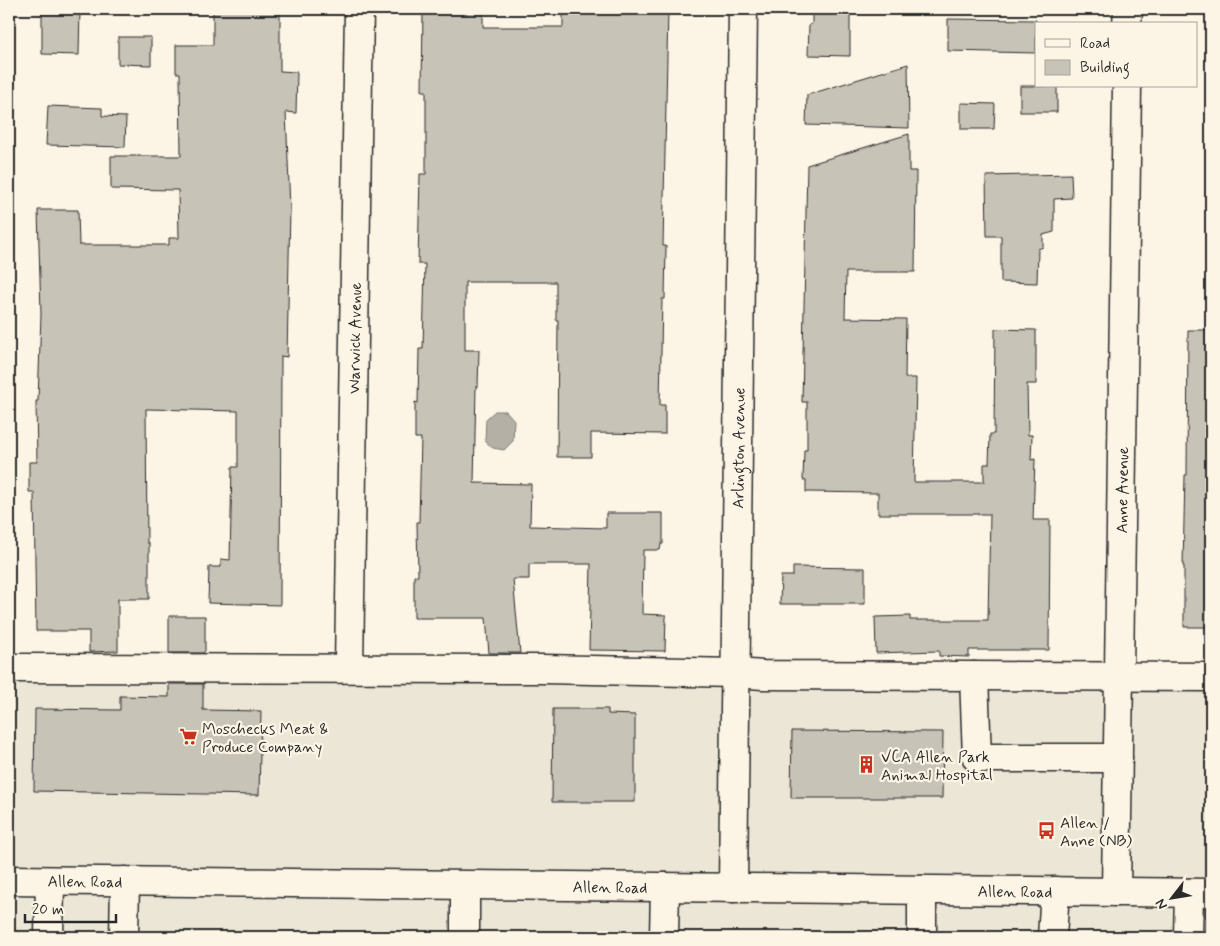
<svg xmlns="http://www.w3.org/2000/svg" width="1220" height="946" viewBox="0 0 1220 946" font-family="Mynerve,sans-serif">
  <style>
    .built { fill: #ece6d7 }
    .water { fill: #b4b0a5; stroke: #7d7b74 }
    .building { fill: #c8c3b7; stroke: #2b2b2b }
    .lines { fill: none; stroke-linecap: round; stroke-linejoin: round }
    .minor-casing { stroke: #2b2b2b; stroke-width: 31 }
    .major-casing { stroke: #2b2b2b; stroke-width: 31 }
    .minor { stroke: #fcf5e5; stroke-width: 28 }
    .major { stroke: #fcf5e5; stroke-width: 28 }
    .labels { text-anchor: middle; stroke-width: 4.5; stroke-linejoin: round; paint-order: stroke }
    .street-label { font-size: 16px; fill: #2b2b2b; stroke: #fcf5e5 }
    .poi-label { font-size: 16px; fill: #2b2b2b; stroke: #fcf5e5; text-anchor: start }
  </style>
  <rect width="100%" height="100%" fill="#fcf5e5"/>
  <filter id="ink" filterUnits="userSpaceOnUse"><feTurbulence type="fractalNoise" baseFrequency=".02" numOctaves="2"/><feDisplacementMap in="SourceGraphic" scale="10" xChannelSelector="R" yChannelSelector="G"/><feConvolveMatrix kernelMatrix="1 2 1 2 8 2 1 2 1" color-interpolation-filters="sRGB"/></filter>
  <g filter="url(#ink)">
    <polygon class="built" points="9,668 1211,677 1211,937 9,937"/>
    <polygon class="water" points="495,411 506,411 514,420 513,441 504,450 493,448 485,441 486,419"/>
    <g class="building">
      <polygon points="42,9 80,9 79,55 42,54"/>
      <polygon points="213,9 280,9 280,71 297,72 296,113 286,112 290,208 287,357 281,356 280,605 208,603 209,567 221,567 221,559 230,560 232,467 238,467 238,411 146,409 147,543 149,543 149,599 118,599 118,651 89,652 89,631 36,631 34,492 29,492 29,462 37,462 36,401 38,401 41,314 38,210 78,210 79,245 169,245 169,238 179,238 178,190 111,189 111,156 181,156 180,73 176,73 176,45 213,45"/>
      <polygon points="423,9 483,9 483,27 563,27 563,10 627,11 627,9 668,9 663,246 666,246 665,299 662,299 660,405 665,405 665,434 591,433 591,457 557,457 558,320 556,320 556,282 465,282 465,350 479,350 478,386 476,386 474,483 531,484 530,526 606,528 606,513 663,513 663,544 661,544 660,550 643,550 642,614 666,615 665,651 589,650 591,564 529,564 529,579 513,579 520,653 489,653 486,618 414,618 414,576 418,576 417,522 419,522 421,438 415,438 415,402 418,403 419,349 423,349 425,264 418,264 420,174 426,174 426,91 422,91"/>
      <polygon points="812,9 850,9 850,56 808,55 809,25 812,24"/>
      <polygon points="948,19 1036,20 1036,53 948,51"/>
      <polygon points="118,37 151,37 151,65 118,64"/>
      <polygon points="908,64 909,128 806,125 807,95"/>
      <rect x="1020" y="86" width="37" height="26"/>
      <polygon points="961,103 995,104 994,129 961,129"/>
      <polygon points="48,106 102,108 102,116 126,117 125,147 46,145"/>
      <polygon points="909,134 909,171 916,171 915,272 846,272 845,318 906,319 905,378 916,378 914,482 984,482 984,464 989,464 990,434 994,434 995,329 1036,330 1036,384 1027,384 1028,435 1032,435 1031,460 1035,459 1033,520 1050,520 1049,650 969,650 969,657 939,656 939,651 876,653 875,617 910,616 910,620 988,620 990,514 878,514 878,493 806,492 806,481 803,480 804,450 807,450 807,402 802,402 807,165"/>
      <polygon points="1071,174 1072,198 1054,199 1054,232 1043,235 1043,247 1038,249 1037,283 1001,282 1001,236 987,236 986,176"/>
      <polygon points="1188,330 1211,330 1211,627 1184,627 1184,566 1183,566 1185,475 1187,475"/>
      <polygon points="793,567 865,568 865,604 780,604 781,576 793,576"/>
      <polygon points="169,616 205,616 205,651 203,653 169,653"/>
      <polygon points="169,684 203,684 203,710 261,711 259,795 34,791 35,709 120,710 120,696 169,697"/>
      <polygon points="553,709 608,709 608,714 635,715 635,802 552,802"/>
      <polygon points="792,731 943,732 942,798 791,798"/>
    </g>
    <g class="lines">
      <defs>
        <g id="minor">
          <polyline points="1127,24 1128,9"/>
          <polyline points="9,668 543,669 736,673 763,675 1211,677"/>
          <path id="s1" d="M349,668L359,9"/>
          <polyline points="974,676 977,758 1118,758"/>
          <path id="s2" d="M733,888L743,9"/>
          <path id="s3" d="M1116,892L1127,86"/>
          <polyline points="49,937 50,881"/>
          <polyline points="124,937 125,881"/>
          <polyline points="465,937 465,886"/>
          <polyline points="664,937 665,887"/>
          <polyline points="922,937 922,890"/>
          <polyline points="1052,937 1055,891"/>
          <polyline points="1188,937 1189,893"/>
        </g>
        <g id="major">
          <path id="s4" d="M9,880L1211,893"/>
        </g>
      </defs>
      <use href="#minor" class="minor-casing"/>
      <use href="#major" class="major-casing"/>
      <use href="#minor" class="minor"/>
      <use href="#major" class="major"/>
    </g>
  </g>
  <defs>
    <symbol id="supermarket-bare" viewBox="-9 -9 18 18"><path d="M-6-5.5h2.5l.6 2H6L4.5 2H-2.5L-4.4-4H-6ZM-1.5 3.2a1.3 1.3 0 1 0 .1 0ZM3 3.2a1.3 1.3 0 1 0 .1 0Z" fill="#c8321e" stroke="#fcf5e5" stroke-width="2.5" paint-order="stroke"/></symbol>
    <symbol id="building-bare" viewBox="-9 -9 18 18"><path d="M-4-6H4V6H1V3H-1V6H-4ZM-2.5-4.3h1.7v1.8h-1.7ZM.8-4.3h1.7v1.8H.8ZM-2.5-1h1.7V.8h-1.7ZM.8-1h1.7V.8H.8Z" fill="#c8321e" stroke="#fcf5e5" stroke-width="2.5" paint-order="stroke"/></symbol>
    <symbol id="bus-bare" viewBox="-9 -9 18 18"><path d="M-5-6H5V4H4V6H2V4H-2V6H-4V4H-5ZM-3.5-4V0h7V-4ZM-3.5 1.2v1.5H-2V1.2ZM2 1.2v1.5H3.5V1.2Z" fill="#c8321e" stroke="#fcf5e5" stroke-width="2.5" paint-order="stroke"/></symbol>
  </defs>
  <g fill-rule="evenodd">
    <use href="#supermarket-bare" x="176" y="724" width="25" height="25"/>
    <use href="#building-bare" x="854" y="752" width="25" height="25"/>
    <use href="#bus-bare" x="1034" y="818" width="25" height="25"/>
  </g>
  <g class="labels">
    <g class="street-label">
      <text dy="6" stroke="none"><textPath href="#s1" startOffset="330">Warwick Avenue</textPath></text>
      <text dy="6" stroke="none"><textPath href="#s2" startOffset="440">Arlington Avenue</textPath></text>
      <text dy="6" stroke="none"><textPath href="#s3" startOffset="402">Anne Avenue</textPath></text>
      <text dy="6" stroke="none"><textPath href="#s4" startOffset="76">Allen Road</textPath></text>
      <text dy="6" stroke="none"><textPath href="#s4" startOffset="601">Allen Road</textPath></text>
      <text dy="6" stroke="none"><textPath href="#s4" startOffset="1006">Allen Road</textPath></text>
    </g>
    <g class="poi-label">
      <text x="202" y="734">Moschecks Meat &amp;<tspan x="202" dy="18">Produce Company</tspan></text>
      <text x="881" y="762">VCA Allen Park<tspan x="881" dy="18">Animal Hospital</tspan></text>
      <text x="1060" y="828">Allen /<tspan x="1060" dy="18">Anne (NB)</tspan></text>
    </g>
  </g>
  <rect width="1220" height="946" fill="none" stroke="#fcf5e5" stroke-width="30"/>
  <rect x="15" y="15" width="1190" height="916" fill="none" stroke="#2b2b2b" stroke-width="2" filter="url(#ink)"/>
  <rect x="1035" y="22" width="162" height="65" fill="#fcf5e5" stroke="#a8a49b"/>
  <rect x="1045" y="39" width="25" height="8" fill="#fcf5e5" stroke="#a8a49b"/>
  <text x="1080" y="48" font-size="15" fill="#2b2b2b">Road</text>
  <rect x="1045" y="60" width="25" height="15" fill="#c8c3b7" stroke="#a8a49b"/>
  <text x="1080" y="72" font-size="15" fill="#2b2b2b">Building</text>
  <g transform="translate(1172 898) rotate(239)" stroke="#fcf5e5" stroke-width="4" paint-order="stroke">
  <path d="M0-4L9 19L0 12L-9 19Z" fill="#2b2b2b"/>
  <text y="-8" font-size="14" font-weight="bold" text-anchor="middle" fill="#2b2b2b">N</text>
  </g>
  <path d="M25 914v8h91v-8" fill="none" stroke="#2b2b2b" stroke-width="2.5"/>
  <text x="32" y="914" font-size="15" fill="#2b2b2b" stroke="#fcf5e5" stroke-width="4" paint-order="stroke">20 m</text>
</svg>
